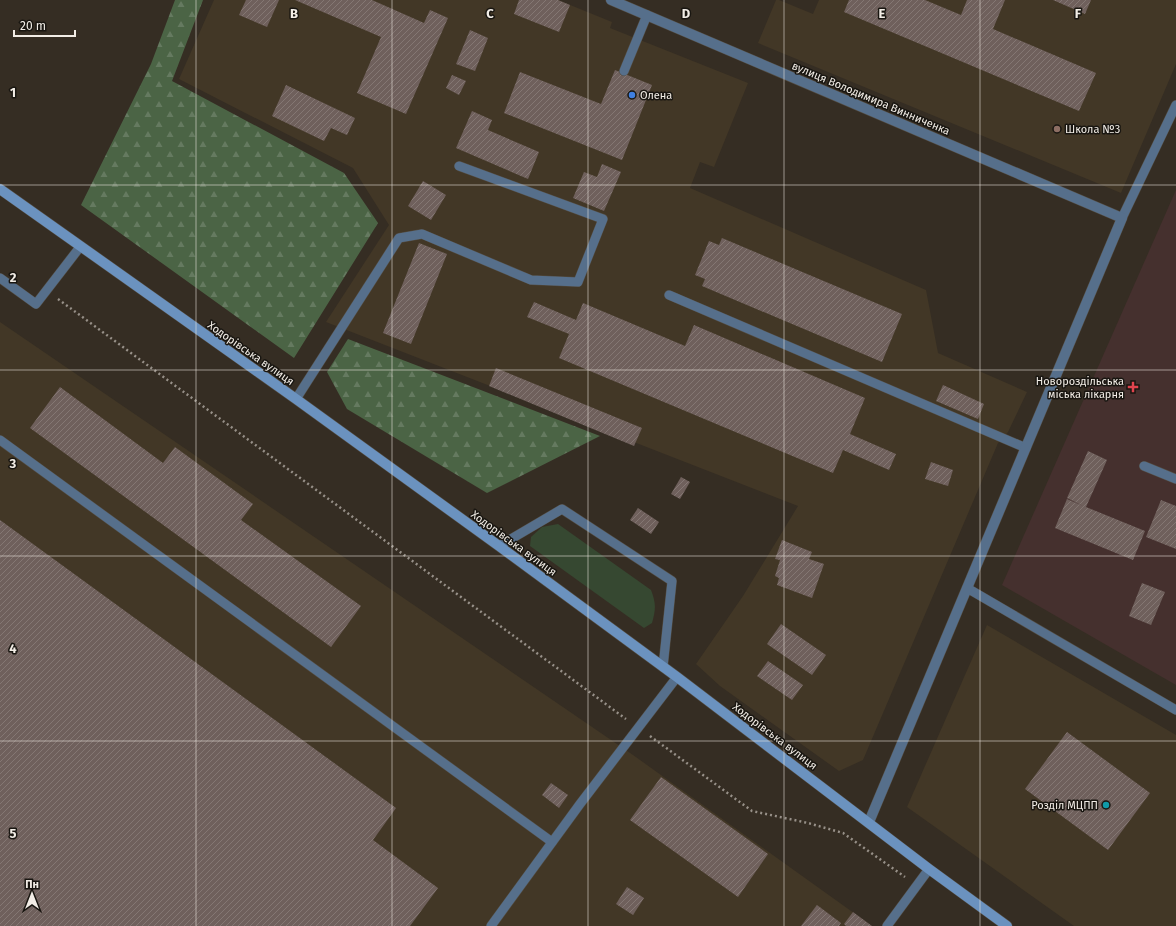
<svg xmlns="http://www.w3.org/2000/svg" width="1176" height="926" viewBox="0 0 1176 926" font-family="'Fira Sans',sans-serif">
  <style>
    .built { fill: #423726 }
    .medical { fill: #45302e }
    .grass { fill: #364831 }
    .forest { fill: url(#forest-firs) }
    .building { fill: url(#building-hatch) }
    .lines { fill: none; stroke-linecap: round; stroke-linejoin: round }
    .service-casing { stroke: #534c42; stroke-width: 10 }
    .minor-casing { stroke: #534c42; stroke-width: 11 }
    .secondary-casing { stroke: #534c42; stroke-width: 11 }
    .path { stroke: #979088; stroke-width: 2.5; stroke-dasharray: 2 3; stroke-linecap: butt }
    .service { stroke: #566f8b; stroke-width: 9 }
    .minor { stroke: #566f8b; stroke-width: 10 }
    .secondary { stroke: #6b92bf; stroke-width: 10 }
    .grid { fill: none; stroke: #f2ede6; stroke-width: 1; stroke-opacity: 0.55 }
    .shop-dot { fill: #3f7fe0; stroke: #191611; stroke-width: 1.5 }
    .education-dot { fill: #8d6e63; stroke: #191611; stroke-width: 1.5 }
    .health-dot { fill: #e0444e; stroke: #191611; stroke-width: 1.5 }
    .culture-dot { fill: #0f9aa8; stroke: #191611; stroke-width: 1.5 }
    .labels { text-anchor: middle; stroke-width: 3; stroke-linejoin: round; paint-order: stroke }
    .poi-label { font-size: 11px; fill: #f2ede6; stroke: #191611; text-anchor: start }
    .street-label { font-size: 11px; fill: #f2ede6; stroke: #191611 }
    .grid-label { font-size: 13px; text-anchor: middle; font-weight: bold; fill: #f2ede6; stroke: #191611; stroke-width: 3; stroke-linejoin: round; paint-order: stroke }
  </style>
  <defs>
    <pattern id="forest-firs" width="22" height="20" patternUnits="userSpaceOnUse"><rect width="22" height="20" fill="#4b6445"/><path d="M5 1l3.5 6h-7zM16 11l3.5 6h-7z" fill="#657a60"/></pattern>
    <pattern id="building-hatch" width="6" height="6" patternUnits="userSpaceOnUse"><rect width="6" height="6" fill="#6f605c"/><path d="M-1 1l2-2M0 6l6-6M5 7l2-2" fill="none" stroke="#847773"/></pattern>
  </defs>
  <rect width="100%" height="100%" fill="#352d23"/>
  <g class="built">
    <polygon points="214,0 558,0 612,22 610,28 748,83 714,167 700,162 690,188 926,290 938,353 1027,392 1008,432 998,443 863,760 839,771 720,686 696,664 743,596 798,506 326,322 389,225 353,168 179,79"/>
    <polygon points="776,0 779,0 813,14 819,0 1176,0 1176,64 1121,193 758,43"/>
    <polygon points="0,322 633,755 872,926 0,926"/>
    <polygon points="987,625 1176,735 1176,926 1074,926 907,807"/>
  </g>
  <polygon class="medical" points="1176,190 1176,685 1002,585"/>
  <path class="grass" d="M558,524L651,590C656,603 656,609 652,623L644,628L530,546L531,537L542,527Z"/>
  <g class="forest">
    <polygon points="175,0 203,0 172,81 344,173 378,223 294,358 81,205 151,64"/>
    <polygon points="348,339 600,436 487,493 347,409 327,372"/>
  </g>
  <g class="building">
    <polygon points="246,0 279,0 267,27 239,15"/>
    <polygon points="295,0 372,0 424,23 430,10 448,18 406,114 357,93 381,37"/>
    <polygon points="519,0 558,0 570,5 559,32 514,14"/>
    <polygon points="849,0 925,0 961,15 967,0 1005,0 993,29 1096,73 1079,111 844,12"/>
    <polygon points="1053,0 1091,0 1085,14"/>
    <polygon points="470,30 488,38 475,71 456,64"/>
    <polygon points="615,70 652,85 622,160 504,113 520,72 601,104"/>
    <polygon points="452,75 466,81 459,95 446,88"/>
    <polygon points="286,85 355,118 347,135 331,128 324,141 272,116"/>
    <polygon points="472,111 492,120 488,130 539,152 528,179 456,148"/>
    <polygon points="602,164 621,172 604,211 573,198 584,172 597,177"/>
    <polygon points="423,181 446,195 431,220 408,206"/>
    <polygon points="722,238 902,314 882,362 702,286 705,279 695,275 709,241 719,245"/>
    <polygon points="419,243 447,254 411,344 383,333"/>
    <polygon points="534,302 576,320 583,303 685,346 694,325 865,398 850,434 896,454 889,470 843,450 833,473 559,358 569,334 527,317"/>
    <polygon points="496,368 642,428 634,446 489,386"/>
    <polygon points="943,385 984,404 978,419 936,401"/>
    <polygon points="60,387 163,463 175,447 253,504 241,520 361,606 331,647 30,428"/>
    <polygon points="1088,451 1107,460 1086,507 1145,531 1133,560 1055,528 1067,499 1083,506 1067,498"/>
    <polygon points="931,462 953,470 948,486 925,479"/>
    <polygon points="681,477 690,482 680,499 671,494"/>
    <polygon points="1161,500 1176,506 1176,549 1146,537"/>
    <polygon points="638,508 659,522 651,534 630,520"/>
    <polygon points="0,520 396,808 373,840 438,888 410,926 0,926"/>
    <polygon points="782,540 812,552 809,559 824,564 812,598 777,585 779,578 775,576 780,560 775,559"/>
    <polygon points="1142,583 1165,592 1151,625 1129,616"/>
    <polygon points="781,624 826,655 812,675 767,644"/>
    <polygon points="768,661 803,685 792,700 757,676"/>
    <polygon points="1067,732 1150,793 1108,850 1025,789"/>
    <polygon points="661,777 768,854 738,897 630,820"/>
    <polygon points="551,783 568,795 559,808 542,795"/>
    <polygon points="627,887 644,898 633,915 616,904"/>
    <polygon points="817,905 841,923 839,926 801,926"/>
    <polygon points="853,912 872,926 846,926 844,924"/>
  </g>
  <g class="lines">
    <defs>
      <g id="service">
        <polyline points="624,71 647,15"/>
        <polyline points="1122,218 1176,105"/>
        <polyline points="0,278 36,304 80,247"/>
        <polyline points="669,295 1026,448"/>
        <polyline points="296,399 399,238 422,234 531,280 578,282 603,219 459,166"/>
        <polyline points="0,440 552,842"/>
        <polyline points="1144,466 1176,479"/>
        <polyline points="499,546 562,509 672,581 663,667"/>
        <polyline points="967,588 1176,710"/>
        <polyline points="491,926 580,804 677,677"/>
        <polyline points="887,926 929,869"/>
      </g>
      <polyline id="minor" points="611,0 1122,218 869,822"/>
      <polyline id="secondary" points="0,189 296,399 499,546 677,677 929,869 1007,926"/>
    </defs>
    <use href="#service" class="service-casing"/>
    <use href="#minor" class="minor-casing"/>
    <use href="#secondary" class="secondary-casing"/>
    <g class="path">
      <polyline points="58,299 626,719"/>
      <polyline points="650,736 752,811 808,823 843,833 905,877"/>
    </g>
    <use href="#service" class="service"/>
    <use href="#minor" class="minor"/>
    <use href="#secondary" class="secondary"/>
  </g>
  <path class="grid" d="M196,0V926M392,0V926M588,0V926M784,0V926M980,0V926M0,185H1176M0,370H1176M0,556H1176M0,741H1176"/>
  <circle class="shop-dot" cx="632" cy="95" r="4"/>
  <circle class="education-dot" cx="1057" cy="129" r="4"/>
  <path class="health-dot" d="M1131 381h4v4h4v4h-4v4h-4v-4h-4v-4h4z"/>
  <circle class="culture-dot" cx="1106" cy="805" r="4"/>
  <g class="labels">
    <g class="poi-label">
      <text x="640" y="99">Олена</text>
      <text x="1065" y="133">Школа №3</text>
      <text x="1124" y="385" text-anchor="end">Новороздільська<tspan x="1124" dy="13">міська лікарня</tspan></text>
      <text x="1098" y="809" text-anchor="end">Розділ МЦПП</text>
    </g>
    <g class="street-label">
      <text transform="translate(871 98) rotate(23)" y="4">вулиця Володимира Винниченка</text>
      <text transform="translate(251 353) rotate(35)" y="4">Ходорівська вулиця</text>
      <text transform="translate(514 543) rotate(36)" y="4">Ходорівська вулиця</text>
      <text transform="translate(775 736) rotate(37)" y="4">Ходорівська вулиця</text>
    </g>
  </g>
  <g class="grid-label">
    <text x="294" y="18">B</text>
    <text x="490" y="18">C</text>
    <text x="686" y="18">D</text>
    <text x="882" y="18">E</text>
    <text x="1078" y="18">F</text>
    <text x="13" y="97">1</text>
    <text x="13" y="282">2</text>
    <text x="13" y="468">3</text>
    <text x="13" y="653">4</text>
    <text x="13" y="838">5</text>
  </g>
  <g transform="translate(32 894)" stroke="#191611" stroke-width="3" paint-order="stroke">
  <path d="M0-3L7 15L0 10L-7 15Z" fill="#f2ede6"/>
  <text y="-6" font-size="11" font-weight="bold" text-anchor="middle" fill="#f2ede6">Пн</text>
  </g>
  <path d="M14 30v6h61v-6" fill="none" stroke="#f2ede6" stroke-width="2"/>
  <text x="20" y="30" font-size="12" fill="#f2ede6" stroke="#191611" stroke-width="3" paint-order="stroke">20 m</text>
</svg>
